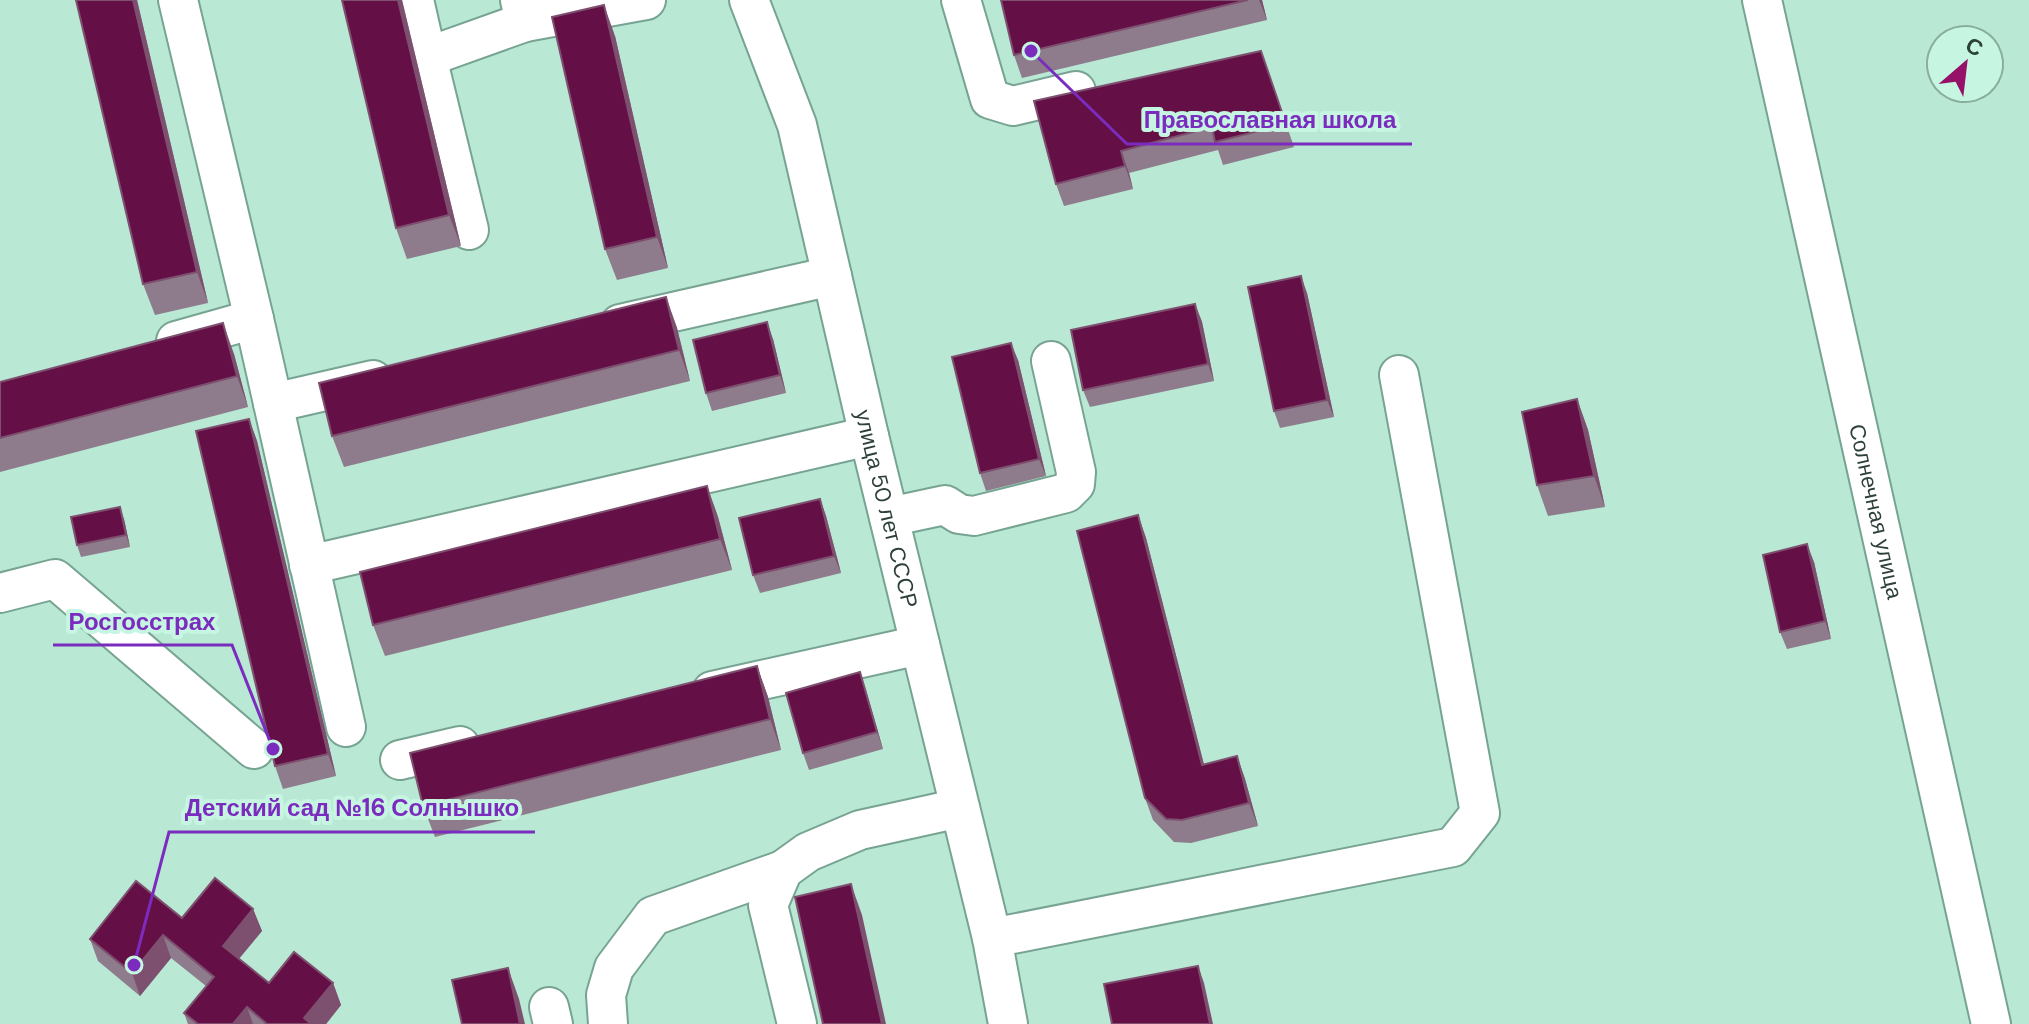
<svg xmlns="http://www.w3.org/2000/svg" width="2029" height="1024" viewBox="0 0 2029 1024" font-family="'DM Sans',sans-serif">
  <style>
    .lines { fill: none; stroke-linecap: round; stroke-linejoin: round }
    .minor-casing { stroke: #77a492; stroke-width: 42 }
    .minor { stroke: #fff; stroke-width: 38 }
    .wall { fill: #8e7c8c }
    .shaded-wall { fill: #7e5070 }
    .building { fill: #640f45; stroke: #7e5070; stroke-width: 2 }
    .labels { text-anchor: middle; stroke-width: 8; stroke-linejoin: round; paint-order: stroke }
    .street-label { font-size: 22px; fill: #2e4139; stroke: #c6f6e1 }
    .leader { fill: none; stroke: #7b2cbf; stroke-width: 3 }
    .callout-dot { fill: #7b2cbf; stroke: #c6f6e1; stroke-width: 3 }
    .callout-label { font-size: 24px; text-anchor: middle; font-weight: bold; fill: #7b2cbf; stroke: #c6f6e1; stroke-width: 8; stroke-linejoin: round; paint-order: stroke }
  </style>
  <rect width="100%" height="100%" fill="#b9e8d4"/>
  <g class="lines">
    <defs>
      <g id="minor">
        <polyline points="414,0 427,57 525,22"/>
        <polyline points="520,0 525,22 646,0"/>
        <path id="s1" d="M749,0L797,125L869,436L992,938L1008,1024"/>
        <polyline points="961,0 990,99 1013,106 1076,91"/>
        <path id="s2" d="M1762,0L1991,1024"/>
        <polyline points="427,57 469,230"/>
        <polyline points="254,319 346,727"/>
        <polyline points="620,324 832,276"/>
        <polyline points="176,341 254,319 178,0"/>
        <polyline points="273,403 373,380"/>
        <polyline points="889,517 945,505 959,514 974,516 1066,493 1075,484 1076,472 1051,361"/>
        <polyline points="309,565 869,436"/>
        <polyline points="0,593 55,579 254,749"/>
        <polyline points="712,691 920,645"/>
        <polyline points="400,760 460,746"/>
        <polyline points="992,938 1453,847 1480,813 1399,375"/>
        <polyline points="549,1007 553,1024"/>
        <polyline points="608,1024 606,995 614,968 653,916 783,870"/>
        <polyline points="797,1024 768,905 783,870 808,852 860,830 960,808"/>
      </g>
    </defs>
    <use href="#minor" class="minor-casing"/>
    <use href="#minor" class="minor"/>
  </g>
  <g class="wall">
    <polygon points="76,0 137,0 208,303 155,315 143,284"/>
    <polygon points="402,0 461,246 407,259 396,228"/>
    <polygon points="1001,0 1262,0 1267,20 1022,78 1014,55"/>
    <polygon points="615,36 668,268 617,280 605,249"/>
    <polygon points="1261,51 1294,147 1223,165 1218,150 1129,173 1133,189 1064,206 1056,184"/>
    <polygon points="1307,293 1334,417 1280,428 1274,411"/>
    <polygon points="666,297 677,328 690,381 344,467 332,436"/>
    <polygon points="1195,304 1202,322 1214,381 1090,407 1083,390"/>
    <polygon points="773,339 786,393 712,411 706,393"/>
    <polygon points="234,354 248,407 0,472 0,382"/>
    <polygon points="1018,360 1046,476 986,491 980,473"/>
    <polygon points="1577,399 1588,430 1605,507 1548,516 1537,485"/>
    <polygon points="249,419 257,441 336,776 283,789 275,766"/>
    <polygon points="707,486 718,517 732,570 385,656 373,625"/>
    <polygon points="820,499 826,516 841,573 760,593 753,575"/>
    <polygon points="1138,515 1146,538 1204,765 1237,756 1245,779 1258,826 1191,843 1174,842 1153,820 1145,798"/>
    <polygon points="124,519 130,547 81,557 77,545"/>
    <polygon points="1814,562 1831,639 1787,649 1780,632"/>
    <polygon points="757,666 768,697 781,750 435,837 423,806"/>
    <polygon points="860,672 883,749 809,770 803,753"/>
    <polygon points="253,909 262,931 239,959 269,983 333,983 341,1005 326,1024 188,1024 184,1013 206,986 171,958 140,996 98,961 90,939 182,918"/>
  </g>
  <g class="shaded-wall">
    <polygon points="133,0 137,0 208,303 197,272"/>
    <polygon points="398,0 402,0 461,246 449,215"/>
    <polygon points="1259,0 1262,0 1267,20"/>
    <polygon points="604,5 615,36 668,268 657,237"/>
    <polygon points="1121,151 1129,173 1133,189 1125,166"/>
    <polygon points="1301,276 1307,293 1334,417 1327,400"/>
    <polygon points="666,297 677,328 690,381 679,350"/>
    <polygon points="1195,304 1202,322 1214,381 1208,364"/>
    <polygon points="767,322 773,339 786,393 780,375"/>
    <polygon points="223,323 234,354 248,407 237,376"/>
    <polygon points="1011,343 1018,360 1046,476 1039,459"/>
    <polygon points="1577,399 1588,430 1605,507 1594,476"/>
    <polygon points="249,419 257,441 336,776 328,754"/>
    <polygon points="707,486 718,517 732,570 720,539"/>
    <polygon points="820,499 826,516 841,573 834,556"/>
    <polygon points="120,507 124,519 130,547 126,535"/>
    <polygon points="1138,515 1146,538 1210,788 1202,765"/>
    <polygon points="1807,544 1814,562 1831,639 1825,621"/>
    <polygon points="757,666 768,697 781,750 770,719"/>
    <polygon points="860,672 866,690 883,749 877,732"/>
    <polygon points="1237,756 1245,779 1258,826 1249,803"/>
    <polygon points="851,884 862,915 886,1024 882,1024"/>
    <polygon points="253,909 262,931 231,968 223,946"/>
    <polygon points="163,935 171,958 140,996 132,973"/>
    <polygon points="1198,966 1204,983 1213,1024 1210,1024"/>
    <polygon points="508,968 519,999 525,1024 520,1024"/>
    <polygon points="333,983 341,1005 326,1024 306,1024 304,1018"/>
    <polygon points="247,1007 253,1024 233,1024"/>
  </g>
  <g class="building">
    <polygon points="76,0 133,0 197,272 143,284"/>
    <polygon points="342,0 398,0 449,215 396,228"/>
    <polygon points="1001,0 1248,0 1014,55"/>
    <polygon points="604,5 657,237 605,249 552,17"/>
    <polygon points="1261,51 1286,124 1215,142 1212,127 1121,151 1125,166 1056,184 1034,101"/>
    <polygon points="1301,276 1327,400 1274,411 1248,287"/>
    <polygon points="666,297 679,350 332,436 319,383"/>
    <polygon points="1195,304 1208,364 1083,390 1071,330"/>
    <polygon points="767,322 780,375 706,393 693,340"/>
    <polygon points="223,323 237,376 0,438 0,382"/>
    <polygon points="1011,343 1039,459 980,473 952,357"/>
    <polygon points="1577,399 1594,476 1537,485 1522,412"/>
    <polygon points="249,419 328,754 275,766 196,431"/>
    <polygon points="707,486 720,539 373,625 360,572"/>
    <polygon points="820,499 834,556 753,575 739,518"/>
    <polygon points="120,507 126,535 77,545 71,517"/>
    <polygon points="1138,515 1202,765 1237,756 1249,803 1182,820 1166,819 1145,798 1077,531"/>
    <polygon points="1807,544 1825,621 1780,632 1763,555"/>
    <polygon points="757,666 770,719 423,806 410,753"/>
    <polygon points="860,672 877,732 803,753 786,693"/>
    <polygon points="215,878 253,909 223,946 269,983 294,952 333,983 304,1018 311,1024 267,1024 247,1007 233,1024 198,1024 184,1013 214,977 163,935 132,973 90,939 136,881 182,918"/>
    <polygon points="851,884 882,1024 823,1024 795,897"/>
    <polygon points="1198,966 1210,1024 1112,1024 1104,984"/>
    <polygon points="508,968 520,1024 462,1024 452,980"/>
  </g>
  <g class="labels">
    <g class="street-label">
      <text dy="8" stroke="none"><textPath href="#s1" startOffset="528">улица 50 лет СССР</textPath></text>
      <text dy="8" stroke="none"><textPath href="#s2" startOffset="524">Солнечная улица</textPath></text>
    </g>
  </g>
  <path class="leader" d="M1031 51L1127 144H1412M273 749L232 645H53M134 965L169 832H535"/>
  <g class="callout-dot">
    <circle cx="1031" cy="51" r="8"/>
    <circle cx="273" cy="749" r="8"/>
    <circle cx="134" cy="965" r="8"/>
  </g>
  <g class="callout-label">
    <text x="1270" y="128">Православная школа</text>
    <text x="142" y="630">Росгосстрах</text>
    <text x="352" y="816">Детский сад №16 Солнышко</text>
  </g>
  <g transform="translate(1965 64) rotate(28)"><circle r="38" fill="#c6f6e1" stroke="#89ae9e" stroke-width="2"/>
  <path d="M0-6L14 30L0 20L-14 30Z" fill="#961268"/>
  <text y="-12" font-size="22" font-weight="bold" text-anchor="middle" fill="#2e4139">С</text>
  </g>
</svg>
